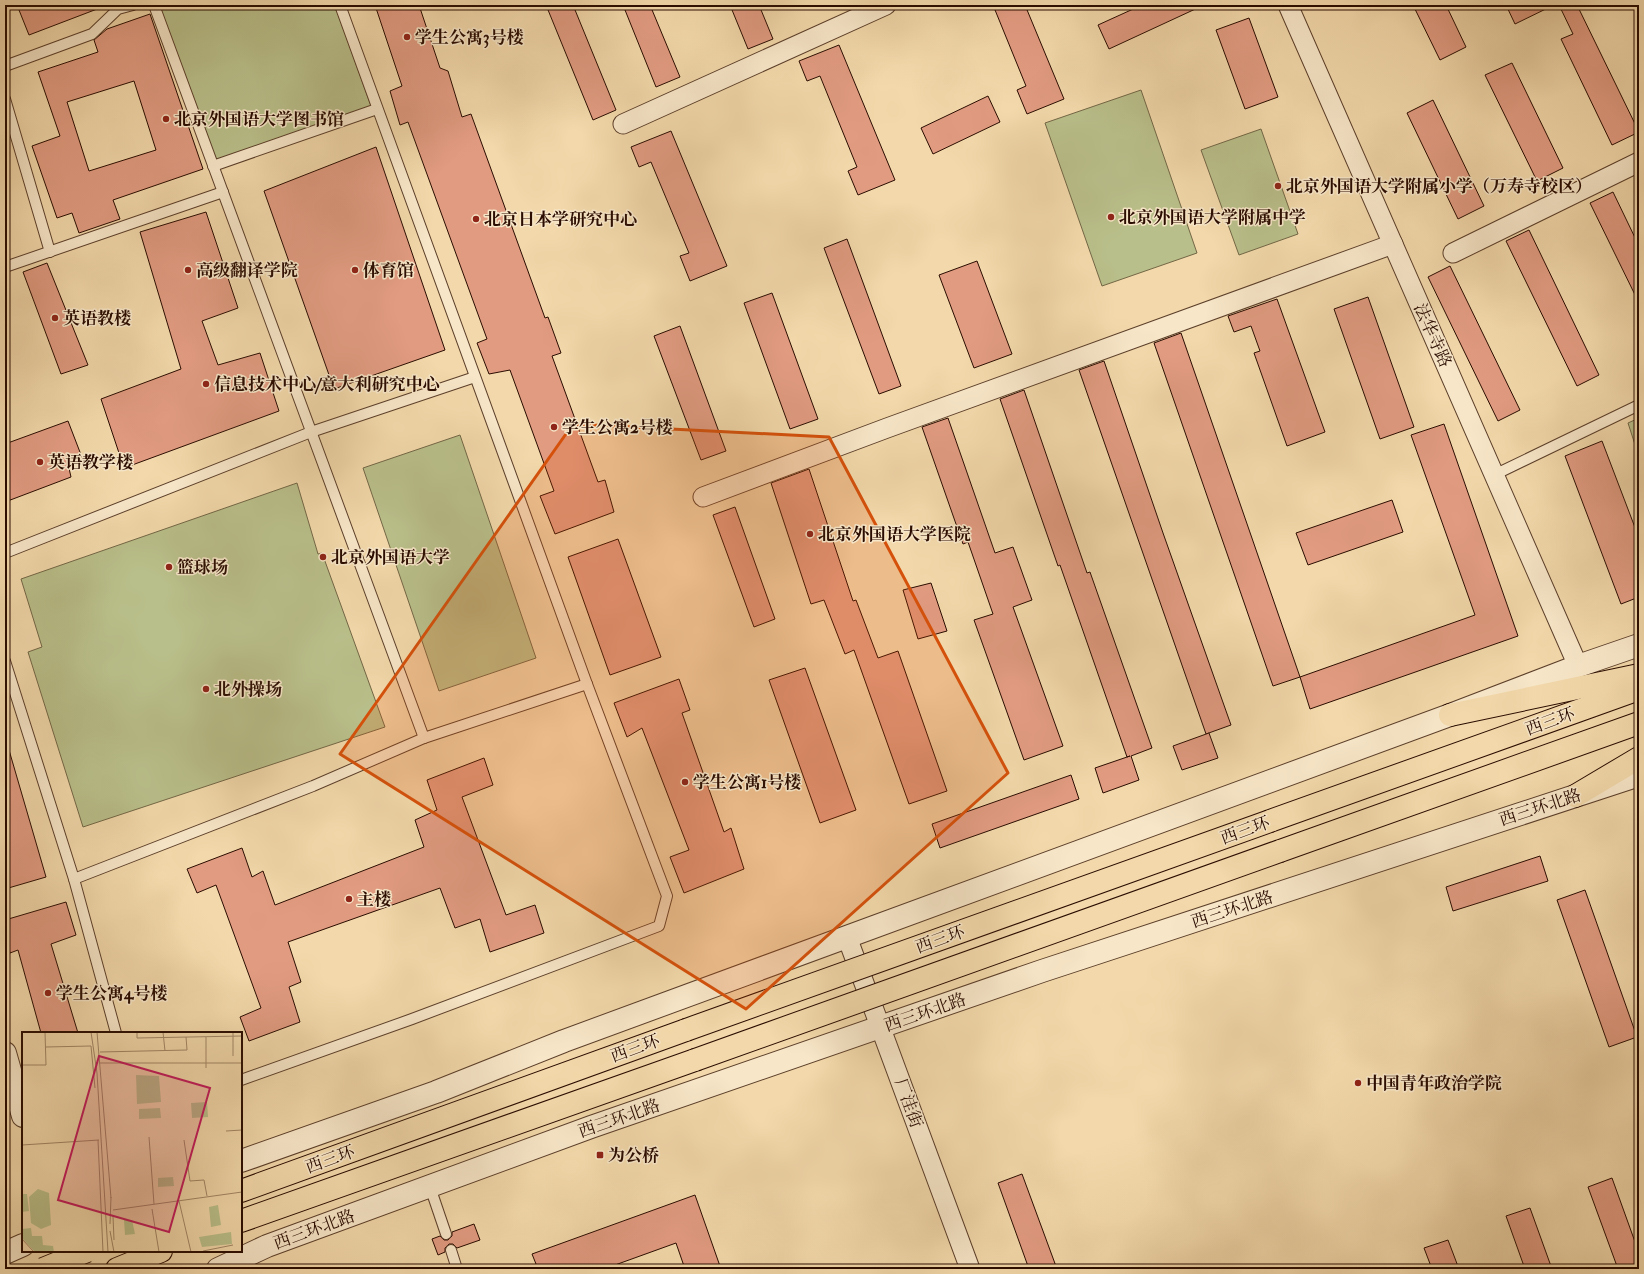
<svg xmlns="http://www.w3.org/2000/svg" width="1644" height="1274" viewBox="0 0 1644 1274" font-family="'IM FELL Double Pica','Noto Serif SC',serif">
  <style>
    .green { fill: #b9bf8a; stroke: #726645 }
    .building { fill: #e19b81; stroke: #2a0c00; fill-rule: evenodd }
    .lines { fill: none; stroke-linecap: round; stroke-linejoin: round }
    .service-casing { stroke: #5c3f2a; stroke-width: 12 }
    .minor-casing { stroke: #5c3f2a; stroke-width: 21 }
    .tertiary-casing { stroke: #5c3f2a; stroke-width: 24 }
    .trunk-casing { stroke: #2a0c00; stroke-width: 24 }
    .service { stroke: #f7e6c8; stroke-width: 10 }
    .minor { stroke: #f7e6c8; stroke-width: 19 }
    .tertiary { stroke: #f7e6c8; stroke-width: 22 }
    .trunk { stroke: #f2d8aa; stroke-width: 22 }
    .trunk-bridge-casing { stroke: #2a0c00; stroke-width: 24; stroke-linecap: butt }
    .trunk-bridge { stroke: #f2d8aa; stroke-width: 22 }
    .marked { fill: #d5510b; fill-opacity: 0.2; stroke: #d5510b; stroke-width: 3; stroke-linejoin: round }
    .poi-dot { fill: #8f2418; stroke: #f7e6c8; stroke-width: 1.5 }
    .labels { text-anchor: middle; stroke-width: 3; stroke-linejoin: round; paint-order: stroke }
    .poi-label { font-size: 17px; font-weight: bold; fill: #2a0c00; stroke: #f7e6c8; text-anchor: start }
    .street-label { font-size: 17px; fill: #2a0c00; stroke: #f7e6c8 }
    .inset-road { fill: none; stroke: #a28666; stroke-width: 1 }
    .view { fill: #c2185b; fill-opacity: 0.15; stroke: #c2185b; stroke-width: 2 }
    .inset-edge { fill: none; stroke: #2a0c00; stroke-width: 2 }
  </style>
  <rect width="100%" height="100%" fill="#f2d8aa"/>
  <filter id="stains"><feTurbulence type="fractalNoise" baseFrequency=".005" numOctaves="4"/><feColorMatrix values="0 0 0 0 .2 0 0 0 0 .09 0 0 0 0 .02 0 0 0 .5 -.17"/></filter>
  <radialGradient id="worn" r=".72"><stop offset=".6" stop-color="#630" stop-opacity="0"/><stop offset="1" stop-color="#630" stop-opacity=".3"/></radialGradient>
  <g class="green">
    <polygon points="159,5 335,5 371,106 216,160"/>
    <polygon points="1141,90 1197,253 1102,286 1045,123"/>
    <polygon points="1261,129 1298,234 1239,255 1201,150"/>
    <polygon points="1639,418 1639,457 1628,423"/>
    <polygon points="460,435 536,658 439,691 363,468"/>
    <polygon points="297,483 318,554 322,553 385,727 83,827 28,652 42,647 21,579"/>
  </g>
  <g class="building">
    <polygon points="17,5 104,5 105,6 29,35"/>
    <polygon points="375,5 419,5 440,68 448,71 462,117 471,114 545,318 548,317 561,353 552,356 598,482 605,480 614,512 555,534 540,496 554,491 510,370 489,374 477,343 487,339 408,122 400,125 390,91 402,86"/>
    <polygon points="546,5 573,5 616,110 593,120"/>
    <polygon points="623,5 650,5 680,77 656,87"/>
    <polygon points="730,5 759,5 773,39 748,49"/>
    <polygon points="993,5 1025,5 1064,99 1027,114 1017,90 1026,86"/>
    <polygon points="1142,5 1204,5 1109,49 1098,25"/>
    <polygon points="1413,5 1446,5 1466,47 1440,60"/>
    <polygon points="1506,5 1554,5 1515,24"/>
    <polygon points="1559,5 1577,5 1639,132 1612,145 1561,39 1573,34"/>
    <path d="M150,14L203,169L113,200L120,219L79,233L72,213L57,218L32,146L60,136L38,72L98,52L94,40L107,29ZM134,81L156,150L89,171L67,102Z"/>
    <polygon points="1249,18 1278,97 1245,109 1216,30"/>
    <polygon points="839,45 895,180 858,195 848,171 857,167 820,76 807,81 799,61"/>
    <polygon points="1512,63 1563,168 1537,181 1485,75"/>
    <polygon points="988,96 1000,122 933,154 921,128"/>
    <polygon points="1433,100 1484,206 1458,219 1407,113"/>
    <polygon points="671,131 727,266 690,281 680,256 689,253 651,162 639,167 631,147"/>
    <polygon points="376,147 445,350 334,389 264,191"/>
    <polygon points="1613,192 1639,246 1639,303 1590,203"/>
    <polygon points="206,212 238,308 202,321 218,365 260,353 279,411 124,468 101,399 181,369 140,232"/>
    <polygon points="1529,230 1599,375 1577,386 1506,241"/>
    <polygon points="847,239 901,386 879,394 824,248"/>
    <polygon points="977,261 1012,354 974,368 939,275"/>
    <polygon points="47,263 88,365 61,374 23,272"/>
    <polygon points="1450,266 1520,410 1498,421 1428,277"/>
    <polygon points="772,293 818,419 790,429 744,303"/>
    <polygon points="1368,297 1414,427 1380,439 1334,309"/>
    <polygon points="1277,299 1325,432 1287,446 1254,353 1260,351 1251,326 1234,332 1228,316"/>
    <polygon points="680,326 726,451 701,460 654,336"/>
    <polygon points="1181,333 1300,677 1273,686 1154,343"/>
    <polygon points="1104,361 1163,533 1231,725 1206,734 1079,370"/>
    <polygon points="1024,390 1087,573 1090,572 1152,748 1131,756 1139,780 1103,793 1095,768 1130,756 1127,757 1060,565 1058,566 1000,399"/>
    <polygon points="948,418 995,553 1013,547 1032,600 1013,607 1063,746 1024,760 974,620 993,614 968,542 963,544 922,427"/>
    <polygon points="68,421 83,460 68,464 71,477 5,502 5,444"/>
    <polygon points="1444,424 1518,636 1310,709 1300,677 1475,615 1411,435"/>
    <polygon points="1602,441 1639,538 1639,597 1621,604 1565,456"/>
    <polygon points="809,469 853,601 856,600 878,658 898,651 947,791 909,804 854,650 845,654 824,600 811,604 771,483"/>
    <polygon points="1392,500 1403,532 1308,565 1296,533"/>
    <polygon points="735,507 775,619 754,627 713,515"/>
    <polygon points="618,539 661,657 610,675 568,557"/>
    <polygon points="931,583 947,631 918,639 903,590"/>
    <polygon points="805,668 856,810 820,823 769,680"/>
    <polygon points="679,679 690,710 682,713 724,832 731,828 744,869 684,893 670,857 689,850 642,728 627,737 614,703"/>
    <polygon points="1209,733 1218,758 1182,770 1173,746"/>
    <polygon points="9,750 46,877 5,889 5,751"/>
    <polygon points="484,758 493,785 462,797 506,915 535,905 544,933 490,952 480,919 455,928 440,888 288,942 301,982 289,987 300,1022 249,1041 240,1017 261,1008 216,885 197,893 187,869 242,848 252,877 263,871 275,905 424,847 415,820 437,810 427,780"/>
    <polygon points="1071,775 1079,799 940,848 932,824"/>
    <polygon points="1540,856 1548,881 1453,911 1446,887"/>
    <polygon points="1585,890 1637,1037 1609,1047 1557,900"/>
    <polygon points="66,902 76,935 51,944 78,1033 41,1033 18,950 10,953 5,935 5,920"/>
    <polygon points="1022,1174 1057,1269 1029,1269 998,1183"/>
    <polygon points="1612,1178 1639,1253 1639,1269 1618,1269 1588,1187"/>
    <polygon points="695,1195 721,1269 685,1269 676,1243 604,1269 538,1269 532,1254"/>
    <polygon points="1530,1208 1552,1269 1525,1269 1506,1216"/>
    <polygon points="474,1224 480,1240 457,1248 453,1244 449,1244 445,1248 445,1252 438,1255 432,1239 440,1236 444,1240 448,1240 452,1236 452,1232"/>
    <polygon points="1448,1240 1459,1269 1432,1269 1424,1248"/>
  </g>
  <g class="lines">
    <defs>
      <g id="service">
        <polyline points="154,5 424,738"/>
        <polyline points="5,66 92,34 118,9 133,5"/>
        <polyline points="5,99 50,252"/>
        <polyline points="213,166 377,109"/>
        <polyline points="5,267 223,192"/>
        <polyline points="1494,475 1639,405"/>
        <polyline points="5,553 311,432 475,377"/>
        <polyline points="5,661 74,879 116,1033"/>
        <polyline points="74,879 313,786 424,738 587,684"/>
        <polyline points="241,1080 412,1019 659,926 667,896 587,684 340,5"/>
        <polyline points="430,1187 446,1234"/>
        <polyline points="451,1250 457,1269"/>
      </g>
      <g id="minor">
        <polyline points="1288,5 1578,666"/>
        <polyline points="623,124 886,5"/>
        <polyline points="1453,253 1639,162"/>
        <polyline points="703,497 887,428 1393,244"/>
        <polyline points="847,937 970,1269"/>
      </g>
      <g id="tertiary">
        <polyline points="5,1053 23,1116"/>
        <polyline points="241,1161 436,1092 564,1041 1450,715 1578,666 1639,645"/>
        <polyline points="5,1253 23,1245"/>
        <polyline points="218,1269 267,1246 591,1127 1042,971 1639,775"/>
      </g>
      <g id="trunk">
        <polyline points="1450,715 1639,675"/>
        <polyline points="1575,796 1639,758"/>
        <polyline points="1270,821 1639,689"/>
        <polyline points="1280,851 1639,723"/>
        <polyline points="241,1191 686,1030"/>
        <polyline points="241,1221 695,1060"/>
        <polyline points="117,1269 161,1251"/>
      </g>
    </defs>
    <use href="#service" class="service-casing"/>
    <use href="#minor" class="minor-casing"/>
    <use href="#tertiary" class="tertiary-casing"/>
    <use href="#trunk" class="trunk-casing"/>
    <use href="#service" class="service"/>
    <use href="#minor" class="minor"/>
    <use href="#tertiary" class="tertiary"/>
    <use href="#trunk" class="trunk"/>
    <defs>
      <g id="trunk-bridge">
        <polyline points="686,1030 1270,821"/>
        <polyline points="695,1060 1280,851"/>
        <polyline points="43,1269 87,1251"/>
      </g>
    </defs>
    <use href="#trunk-bridge" class="trunk-bridge-casing"/>
    <use href="#trunk-bridge" class="trunk-bridge"/>
  </g>
  <path class="marked" d="M573,424L829,437L1008,773L746,1009L340,754Z"/>
  <g class="poi-dot">
    <circle cx="407" cy="37" r="4"/>
    <circle cx="166" cy="119" r="4"/>
    <circle cx="1278" cy="186" r="4"/>
    <circle cx="1111" cy="217" r="4"/>
    <circle cx="476" cy="219" r="4"/>
    <circle cx="188" cy="270" r="4"/>
    <circle cx="355" cy="270" r="4"/>
    <circle cx="55" cy="318" r="4"/>
    <circle cx="206" cy="384" r="4"/>
    <circle cx="554" cy="427" r="4"/>
    <circle cx="40" cy="462" r="4"/>
    <circle cx="810" cy="534" r="4"/>
    <circle cx="323" cy="557" r="4"/>
    <circle cx="169" cy="567" r="4"/>
    <circle cx="206" cy="689" r="4"/>
    <circle cx="685" cy="782" r="4"/>
    <circle cx="349" cy="899" r="4"/>
    <circle cx="48" cy="993" r="4"/>
    <circle cx="1358" cy="1083" r="4"/>
    <rect x="596" y="1151" width="8" height="8" rx="2"/>
  </g>
  <g class="labels">
    <g class="poi-label">
      <text x="415" y="43">学生公寓3号楼</text>
      <text x="174" y="125">北京外国语大学图书馆</text>
      <text x="1286" y="192">北京外国语大学附属小学（万寿寺校区）</text>
      <text x="1119" y="223">北京外国语大学附属中学</text>
      <text x="484" y="225">北京日本学研究中心</text>
      <text x="196" y="276">高级翻译学院</text>
      <text x="363" y="276">体育馆</text>
      <text x="63" y="324">英语教楼</text>
      <text x="214" y="390">信息技术中心/意大利研究中心</text>
      <text x="562" y="433">学生公寓2号楼</text>
      <text x="48" y="468">英语教学楼</text>
      <text x="818" y="540">北京外国语大学医院</text>
      <text x="331" y="563">北京外国语大学</text>
      <text x="177" y="573">篮球场</text>
      <text x="214" y="695">北外操场</text>
      <text x="693" y="788">学生公寓1号楼</text>
      <text x="357" y="905">主楼</text>
      <text x="56" y="999">学生公寓4号楼</text>
      <text x="1366" y="1089">中国青年政治学院</text>
      <text x="608" y="1161">为公桥</text>
    </g>
    <g class="street-label">
      <text transform="translate(1433 335) rotate(66)" y="6">法华寺路</text>
      <text transform="translate(1550 721) rotate(-20)" y="6">西三环</text>
      <text transform="translate(1540 807) rotate(-18)" y="6">西三环北路</text>
      <text transform="translate(1245 830) rotate(-20)" y="6">西三环</text>
      <text transform="translate(1232 909) rotate(-18)" y="6">西三环北路</text>
      <text transform="translate(940 939) rotate(-20)" y="6">西三环</text>
      <text transform="translate(925 1012) rotate(-19)" y="6">西三环北路</text>
      <text transform="translate(635 1048) rotate(-20)" y="6">西三环</text>
      <text transform="translate(909 1103) rotate(70)" y="6">厂洼街</text>
      <text transform="translate(619 1118) rotate(-19)" y="6">西三环北路</text>
      <text transform="translate(330 1159) rotate(-20)" y="6">西三环</text>
      <text transform="translate(314 1229) rotate(-20)" y="6">西三环北路</text>
    </g>
  </g>
  <g transform="translate(22 1032)">
    <rect width="220" height="220" fill="#f2d8aa"/>
    <path d="M114,43L137,44L139,70L115,72ZM185,70L186,85L170,86L169,71ZM138,76L139,86L117,87V77ZM151,145L152,154L136,155V146ZM16,157L27,161L29,193L19,197L9,191L7,165ZM0,162H5L7,179L0,180ZM196,173L199,193L189,195L187,175ZM102,188H110L113,202L103,203ZM9,196L10,204H20L21,213L31,214L32,220H13L0,206V197ZM209,200L210,212L180,215L177,205Z" fill="#b9bf8a"/>
    <path class="inset-road" d="M69,0L75,41L86,220M75,0L89,166M115,0V6L220,4M141,0L143,19M184,5V36M69,14L73,56M24,15L69,14M78,20L165,18L164,5M211,24V0M77,31H220M0,33H24L23,0M204,99L220,98M127,105L132,172M76,108L81,220M162,108L168,149L182,148L185,164M0,113L77,108M157,169L169,220M130,177L137,220M91,178L220,160M91,184L92,208M88,192L89,165M88,199L92,220M0,207L12,220M181,219L211,213"/>
    <path class="view" d="M77,24L188,56L147,200L36,168Z"/>
    <rect width="220" height="220" class="inset-edge"/>
  </g>
  <rect width="1644" height="1274" fill="none" stroke="#f2d8aa" stroke-width="20"/>
  <rect x="6" y="6" width="1632" height="1262" fill="none" stroke="#2a0c00" stroke-width="2"/>
  <rect x="10" y="10" width="1624" height="1254" fill="none" stroke="#2a0c00"/>
  <rect width="100%" height="100%" filter="url(#stains)"/>
  <rect width="100%" height="100%" fill="url(#worn)"/>
</svg>
